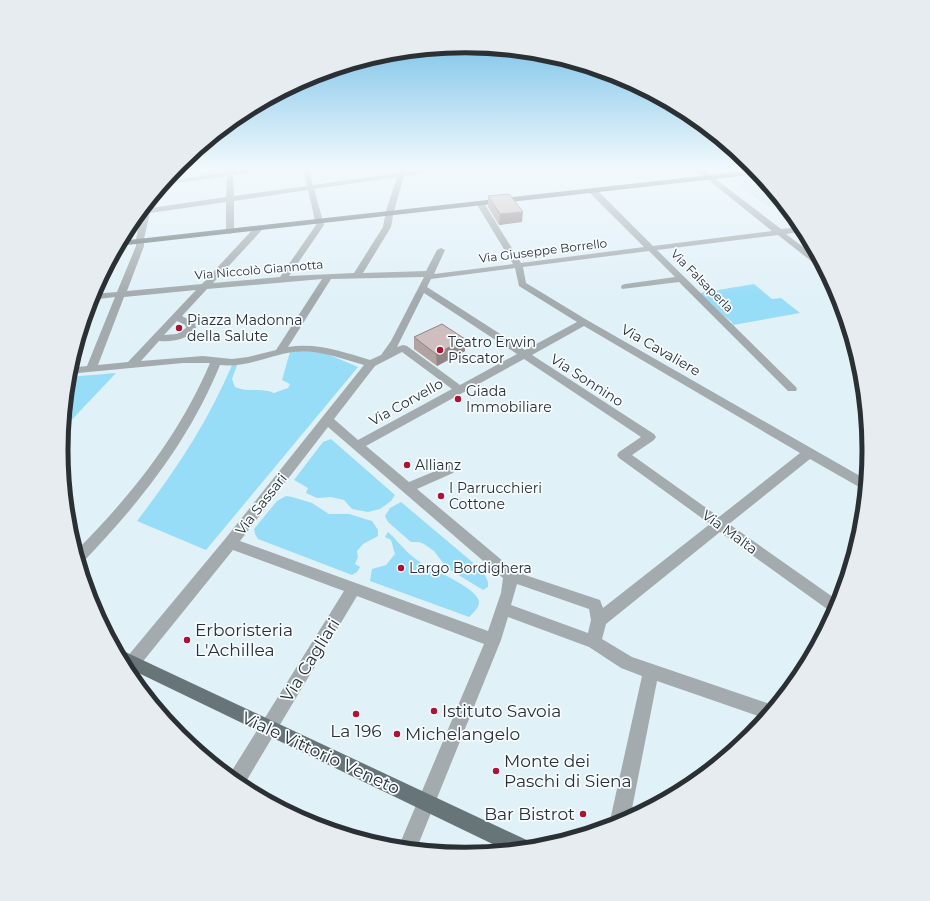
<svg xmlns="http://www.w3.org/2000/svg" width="930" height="901" viewBox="0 0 930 901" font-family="Montserrat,sans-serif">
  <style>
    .built { fill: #cde6f0 }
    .green { fill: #97ddf7 }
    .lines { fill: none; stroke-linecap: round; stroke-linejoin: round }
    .minor { fill: #a4abae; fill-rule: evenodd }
    .major { fill: #677478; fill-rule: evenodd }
    .wall { fill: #b2a3a3 }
    .shaded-wall { fill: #918585 }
    .building { fill: #cfbebe; stroke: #918585 }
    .poi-dot { fill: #ab1534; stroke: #f6fcff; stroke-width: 1.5 }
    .labels { text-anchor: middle; stroke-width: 3.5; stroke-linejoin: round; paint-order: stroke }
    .far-street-label { font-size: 12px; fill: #2a3033; stroke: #f6fcff }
    .poi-label { font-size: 14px; fill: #2a3033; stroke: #f6fcff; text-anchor: start }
    .street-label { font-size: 14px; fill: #2a3033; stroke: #f6fcff }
    .near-poi-label { font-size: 17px; fill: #2a3033; stroke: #f6fcff; text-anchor: start }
    .near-street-label { font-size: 17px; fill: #2a3033; stroke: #f6fcff }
    .rim { fill: none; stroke: #2a3033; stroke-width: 5 }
  </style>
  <rect width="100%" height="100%" fill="#e1f1f8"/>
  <polygon class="built" points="758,175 763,179 786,207 782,204 767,206 730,179"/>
  <g class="green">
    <polygon points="754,284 772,299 781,298 800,313 733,325 732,322 724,316 700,293"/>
    <path d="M298,351L325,353L358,367L206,550L137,521C174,473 208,422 232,365H237L232,379L235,387C248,393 261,387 274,393L288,388L290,384L282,380L290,352Z"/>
    <polygon points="116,373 63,429 68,377"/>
    <polygon points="331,439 395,495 391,501 380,509 368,512 352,509 344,500 331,497 317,498 306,493 308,488 294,480 323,442"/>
    <polygon points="286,496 292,497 312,503 329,514 349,514 372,521 378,530 378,536 363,544 357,551 358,557 355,564 360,567 357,572 352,575 258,539 255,534 254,529 277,501"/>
    <polygon points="401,502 483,571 488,582 488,587 483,590 447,568 434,551 424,544 419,542 411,542 388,522 385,516 390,508"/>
    <path d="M388,532C399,542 407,554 420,562C431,569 478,588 479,602C479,608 473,613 469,617L461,614L370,581L372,569L386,565L395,554L391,540L385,537Z"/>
  </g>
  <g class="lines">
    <path class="minor" d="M227,170H261L233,175L234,196L307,186L303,170H309L313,185L399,173L400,170H406V172L437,170L404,176L394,211L391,227L363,273L426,271L437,250L441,248L445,250L434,274L513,264L476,203L480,201L484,203L521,263L644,247L590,193L589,191L593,189H596L653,246L772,231L696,170H704L781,229L802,227L804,231L786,234L819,259L824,268H820L778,235L657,250L796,387L797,389L796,391H788L679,282L622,289L621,287L622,285L625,284L675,277L649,251L523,267L526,283L587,320L867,480L866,491L810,459L729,524L840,602L834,614L720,532L606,624L602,639L632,657L767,703L769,709L767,715L761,717L657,681L630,819L610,827L609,825L642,676L621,668L589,647L508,617L501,640L416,850L398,848L484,644L357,596L242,788L228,777L344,591L233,550L132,675H129L122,663L225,539L364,365C341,358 317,349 292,352C268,356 245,368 220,365C189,441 139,504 82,563L79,564L75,552C131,496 179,436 210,363H183L68,374L69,368L87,366L115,297L91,300L92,294L117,292L136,246V239L142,214H138L150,199L153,201L151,208L226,197L227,176L162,185L166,181L227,172ZM397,177L386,211L383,227L354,273L289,276L324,225L314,189ZM308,190L316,225L280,277L213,283L261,231L262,229L258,227H255L202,284L127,291L144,246V239L150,213L226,202V232L230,234L234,232V201ZM515,268L519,286L577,322L525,350L427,287L431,279ZM424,277L391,341L381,355L370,360C344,352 316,342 288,347L331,279ZM322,279L276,350L248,357L232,359L203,356L141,361L159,341C173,342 187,340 196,328L195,323L182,316L207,289ZM196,290L128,362L98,365L124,297ZM424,293L517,354L460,385L407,346L403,345L397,347ZM177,321L185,325L186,328L177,334L164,335ZM584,326L800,453L719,517L632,455L654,440L656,437L654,434L532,355ZM402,352L452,389L358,440L334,419L375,366ZM524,359L641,437L619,452L617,455L619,458L710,524L603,608L600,600L516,572L417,489L453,473L455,470L453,467L449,465L445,467L409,482L366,446ZM328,427L503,578L501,593L488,631L240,541ZM517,584L589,609L591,620L588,633L511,605Z"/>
    <g class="major">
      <polygon points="755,170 759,174 118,246 120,241"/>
      <polygon points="119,649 531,842 533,848 507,851 124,666 115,650"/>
    </g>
  </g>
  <g class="wall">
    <polygon points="488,196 522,222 499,225 488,207"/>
    <polygon points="414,337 465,351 437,366 414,349"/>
  </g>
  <g class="shaded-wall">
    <polygon points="523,212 522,222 499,225 500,214"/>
    <polygon points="465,339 465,351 437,366 436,354"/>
  </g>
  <g class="building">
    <polygon points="509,194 523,212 500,214 488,196"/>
    <polygon points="442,324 465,339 436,354 414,337"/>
  </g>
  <linearGradient id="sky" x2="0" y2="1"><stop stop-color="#5db5e4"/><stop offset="0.57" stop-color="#f2f9fc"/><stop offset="1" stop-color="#f2f9fc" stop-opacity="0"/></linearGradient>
  <rect width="930" height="296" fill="url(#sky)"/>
  <g class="poi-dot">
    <circle cx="179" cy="328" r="4"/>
    <circle cx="440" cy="350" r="4"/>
    <circle cx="458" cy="399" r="4"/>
    <circle cx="407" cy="465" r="4"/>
    <circle cx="441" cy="496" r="4"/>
    <circle cx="401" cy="568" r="4"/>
    <circle cx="187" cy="640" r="4"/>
    <circle cx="434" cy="711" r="4"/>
    <circle cx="356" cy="714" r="4"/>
    <circle cx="397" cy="734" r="4"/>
    <circle cx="496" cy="771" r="4"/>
    <circle cx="583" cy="814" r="4"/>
  </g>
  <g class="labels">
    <g class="far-street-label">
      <text transform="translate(543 251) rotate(-7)" y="4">Via Giuseppe Borrello</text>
      <text transform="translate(259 270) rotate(-5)" y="4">Via Niccolò Giannotta</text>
      <text transform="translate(702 281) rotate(45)" y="4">Via Falsaperla</text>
    </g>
    <g class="poi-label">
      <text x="187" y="325">Piazza Madonna<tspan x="187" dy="16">della Salute</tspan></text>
      <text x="448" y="347">Teatro Erwin<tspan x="448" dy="16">Piscator</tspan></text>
      <text x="466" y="396">Giada<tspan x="466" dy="16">Immobiliare</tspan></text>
      <text x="415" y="470">Allianz</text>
      <text x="449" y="493">I Parrucchieri<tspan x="449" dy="16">Cottone</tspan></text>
      <text x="409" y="573">Largo Bordighera</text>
    </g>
    <g class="street-label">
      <text transform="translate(661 350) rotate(30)" y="5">Via Cavaliere</text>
      <text transform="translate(587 380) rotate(33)" y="5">Via Sonnino</text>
      <text transform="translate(406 402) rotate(-29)" y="5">Via Corvello</text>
      <text transform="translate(261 504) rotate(-52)" y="5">Via Sassari</text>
      <text transform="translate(730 532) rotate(36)" y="5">Via Malta</text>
    </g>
    <g class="near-poi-label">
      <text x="195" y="636">Erboristeria<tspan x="195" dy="20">L'Achillea</tspan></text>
      <text x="442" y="717">Istituto Savoia</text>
      <text x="356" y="737" text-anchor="middle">La 196</text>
      <text x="405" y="740">Michelangelo</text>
      <text x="504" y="767">Monte dei<tspan x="504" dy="20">Paschi di Siena</tspan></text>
      <text x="575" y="820" text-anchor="end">Bar Bistrot</text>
    </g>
    <g class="near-street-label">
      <text transform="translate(310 660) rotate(-58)" y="6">Via Cagliari</text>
      <text transform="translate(321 753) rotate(25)" y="6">Viale Vittorio Veneto</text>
    </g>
  </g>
  <path d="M0 0H930V901H0ZM68 450a397 397 0 1 1 794 0a397 397 0 1 1-794 0Z" fill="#e6ecef" fill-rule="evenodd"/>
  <path class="rim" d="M68 450a397 397 0 1 1 794 0a397 397 0 1 1-794 0Z"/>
</svg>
